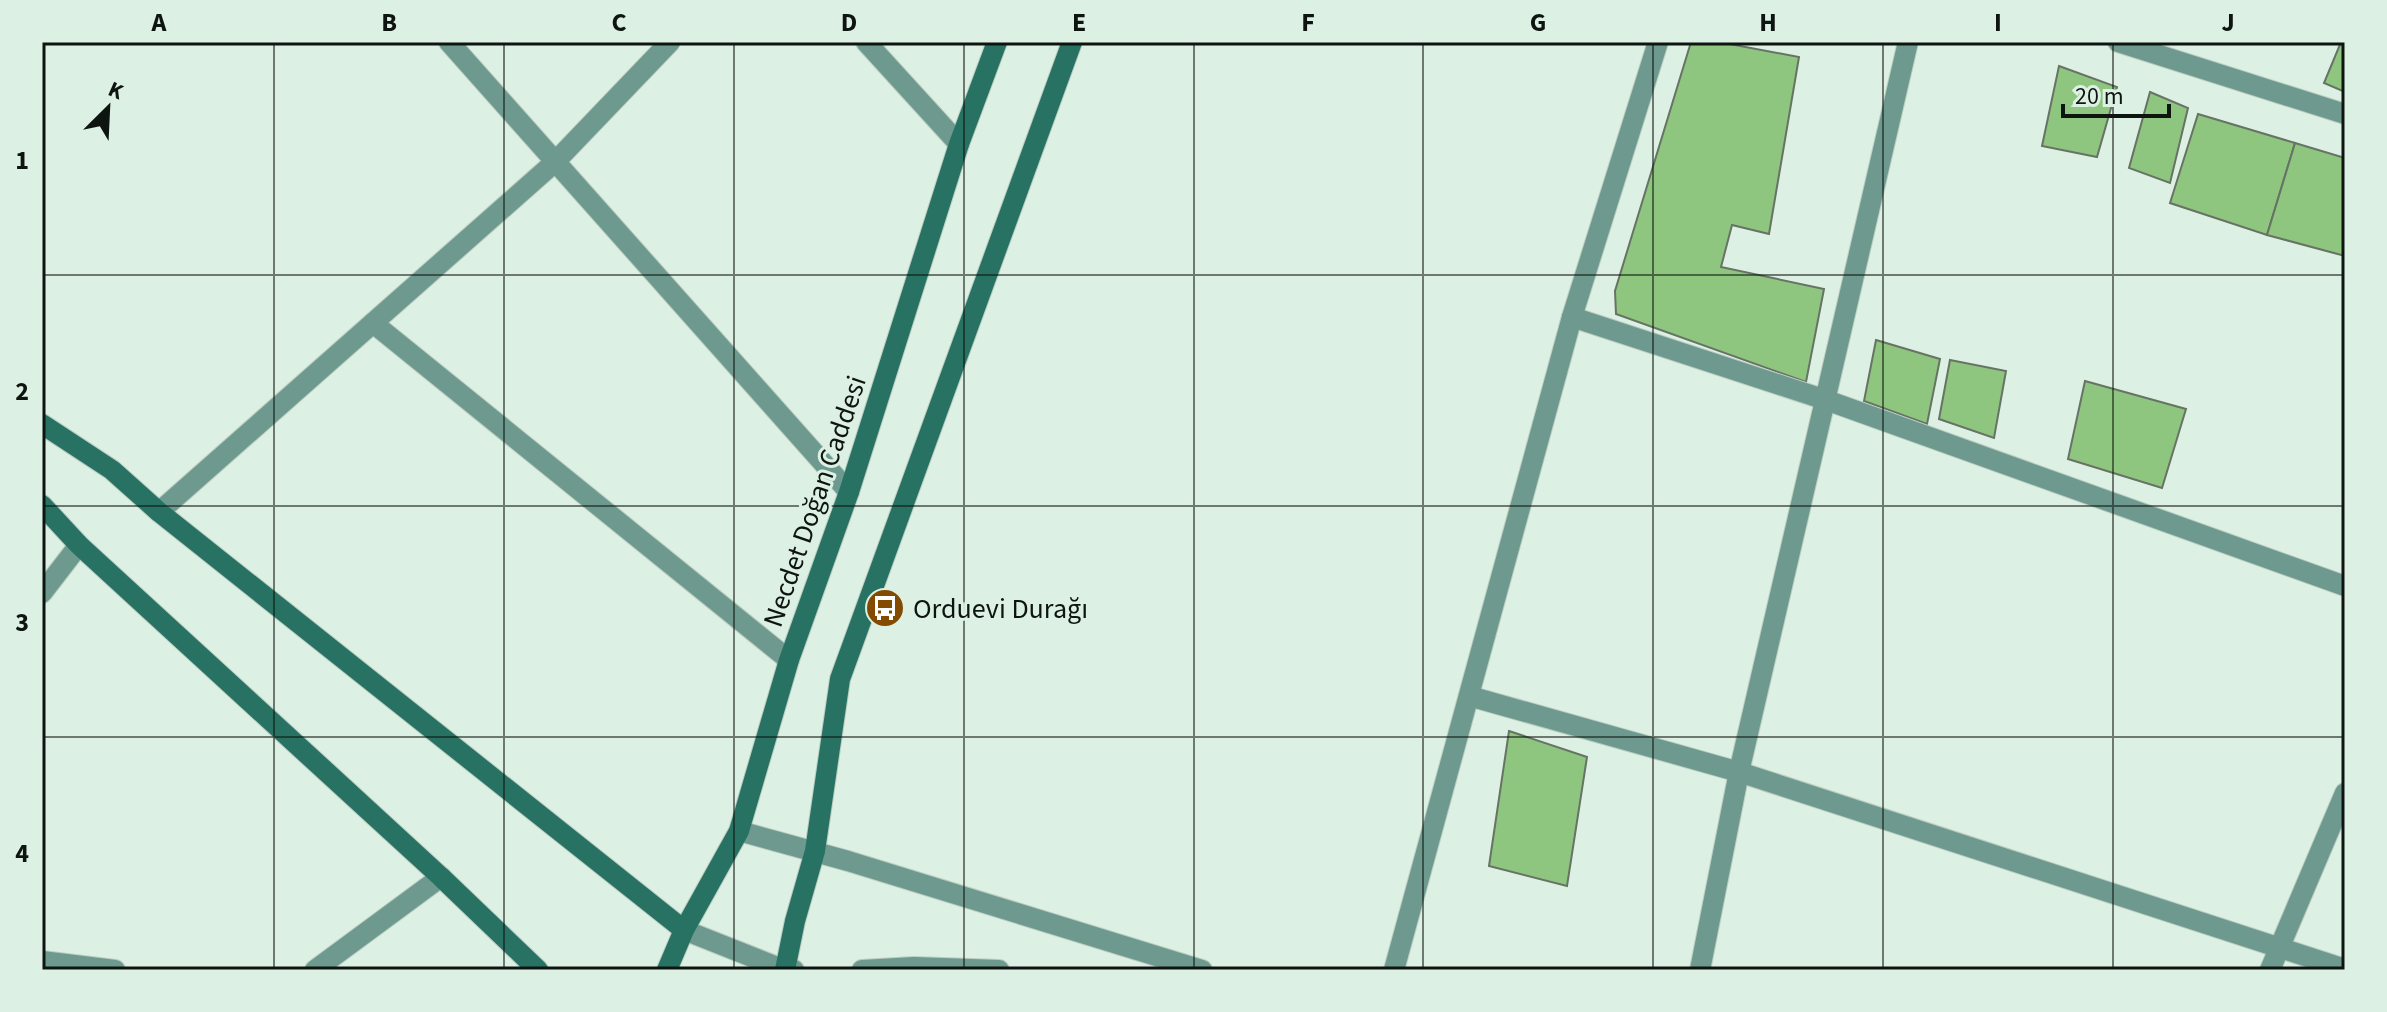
<svg xmlns="http://www.w3.org/2000/svg" width="2387" height="1012" viewBox="0 0 2387 1012" font-family="'Source Sans 3',sans-serif">
  <style>
    .building { fill: #8ec67f; stroke: #677364; stroke-width: 2 }
    .lines { fill: none; stroke-linecap: round; stroke-linejoin: round }
    .minor-casing { stroke: #bccdc2; stroke-width: 22 }
    .secondary-casing { stroke: #bccdc2; stroke-width: 22 }
    .minor { stroke: #6d998e; stroke-width: 20 }
    .secondary { stroke: #277263; stroke-width: 20 }
    .grid { fill: none; stroke: #0e1511; stroke-width: 2; stroke-opacity: 0.55 }
    .labels { text-anchor: middle; stroke-width: 6; stroke-linejoin: round; paint-order: stroke }
    .street-label { font-size: 28px; fill: #0e1511; stroke: #ddf0e4 }
    .poi-label { font-size: 28px; fill: #0e1511; stroke: #ddf0e4; text-anchor: start }
    .neatline { fill: none; stroke: #0e1511; stroke-width: 3 }
    .grid-label { font-size: 26px; text-anchor: middle; font-weight: bold; fill: #0e1511 }
  </style>
  <rect width="100%" height="100%" fill="#ddf0e4"/>
  <g class="building">
    <polygon points="1691,42 1719,42 1799,57 1769,234 1732,225 1721,267 1824,289 1806,382 1616,314 1615,291"/>
    <polygon points="2341,42 2345,42 2345,92 2324,83"/>
    <polygon points="2059,66 2117,87 2097,157 2042,146"/>
    <polygon points="2150,92 2188,108 2170,183 2129,168"/>
    <polygon points="2198,114 2295,143 2267,235 2170,203"/>
    <polygon points="2295,143 2345,158 2345,256 2267,235"/>
    <polygon points="1876,340 1940,359 1927,424 1864,401"/>
    <polygon points="1950,360 2006,371 1994,438 1939,419"/>
    <polygon points="2085,381 2186,409 2162,488 2068,459"/>
    <polygon points="1509,731 1587,757 1567,886 1489,866"/>
  </g>
  <g class="lines">
    <defs>
      <g id="minor">
        <polyline points="449,42 849,492"/>
        <polyline points="866,42 959,144"/>
        <polyline points="2118,42 2345,114"/>
        <polyline points="1572,317 1826,400 2345,586"/>
        <polyline points="373,323 789,660"/>
        <polyline points="159,512 555,162 670,42"/>
        <polyline points="42,593 79,545"/>
        <polyline points="1469,696 1739,772 2345,969"/>
        <polyline points="739,831 848,861 1202,970"/>
        <polyline points="684,930 785,970 794,970"/>
        <polyline points="42,961 115,970"/>
        <polyline points="315,970 441,877"/>
        <polyline points="862,970 914,967 999,970"/>
        <polyline points="1394,970 1572,317 1658,42"/>
        <polyline points="1700,970 1739,772 1908,42"/>
        <polyline points="2270,970 2345,793"/>
      </g>
      <g id="secondary">
        <polyline points="42,424 112,470 159,512 684,930"/>
        <polyline points="42,505 79,545 441,877 538,970"/>
        <polyline points="667,970 684,930 739,831 789,660 849,492 959,144 997,42"/>
        <polyline points="785,970 795,921 815,851 840,679 1072,42"/>
      </g>
    </defs>
    <use href="#minor" class="minor-casing"/>
    <use href="#secondary" class="secondary-casing"/>
    <use href="#minor" class="minor"/>
    <use href="#secondary" class="secondary"/>
  </g>
  <path class="grid" d="M274,42V970M504,42V970M734,42V970M964,42V970M1194,42V970M1423,42V970M1653,42V970M1883,42V970M2113,42V970M42,275H2345M42,506H2345M42,737H2345"/>
  <defs>
    <symbol id="bus-disc" viewBox="-11 -11 22 22"><circle r="9.5" fill="#844a00" stroke="#ddf0e4"/><path d="M-5-6H5V4H4V6H2V4H-2V6H-4V4H-5ZM-3.5-4V0h7V-4ZM-3.5 1.2v1.5H-2V1.2ZM2 1.2v1.5H3.5V1.2Z" fill="#fff"/></symbol>
  </defs>
  <g fill-rule="evenodd">
    <use href="#bus-disc" x="863" y="586" width="44" height="44"/>
  </g>
  <g class="labels">
    <g class="street-label">
      <text transform="translate(814 501) rotate(-71)" y="10">Necdet Doğan Caddesi</text>
    </g>
    <g class="poi-label">
      <text x="913" y="618">Orduevi Durağı</text>
    </g>
  </g>
  <rect width="2387" height="1012" fill="none" stroke="#ddf0e4" stroke-width="88"/>
  <g transform="translate(108 108) rotate(24)" stroke="#ddf0e4" stroke-width="6" paint-order="stroke">
  <path d="M0-6L14 30L0 20L-14 30Z" fill="#0e1511"/>
  <text y="-12" font-size="22" font-weight="bold" text-anchor="middle" fill="#0e1511">K</text>
  </g>
  <path d="M2063 104v12h106v-12" fill="none" stroke="#0e1511" stroke-width="4"/>
  <text x="2075" y="104" font-size="24" fill="#0e1511" stroke="#ddf0e4" stroke-width="6" paint-order="stroke">20 m</text>
  <rect x="44" y="44" width="2299" height="924" class="neatline"/>
  <g class="grid-label">
    <text x="159" y="31">A</text>
    <text x="389" y="31">B</text>
    <text x="619" y="31">C</text>
    <text x="849" y="31">D</text>
    <text x="1079" y="31">E</text>
    <text x="1308" y="31">F</text>
    <text x="1538" y="31">G</text>
    <text x="1768" y="31">H</text>
    <text x="1998" y="31">I</text>
    <text x="2228" y="31">J</text>
    <text x="22" y="169">1</text>
    <text x="22" y="400">2</text>
    <text x="22" y="631">3</text>
    <text x="22" y="862">4</text>
  </g>
</svg>
